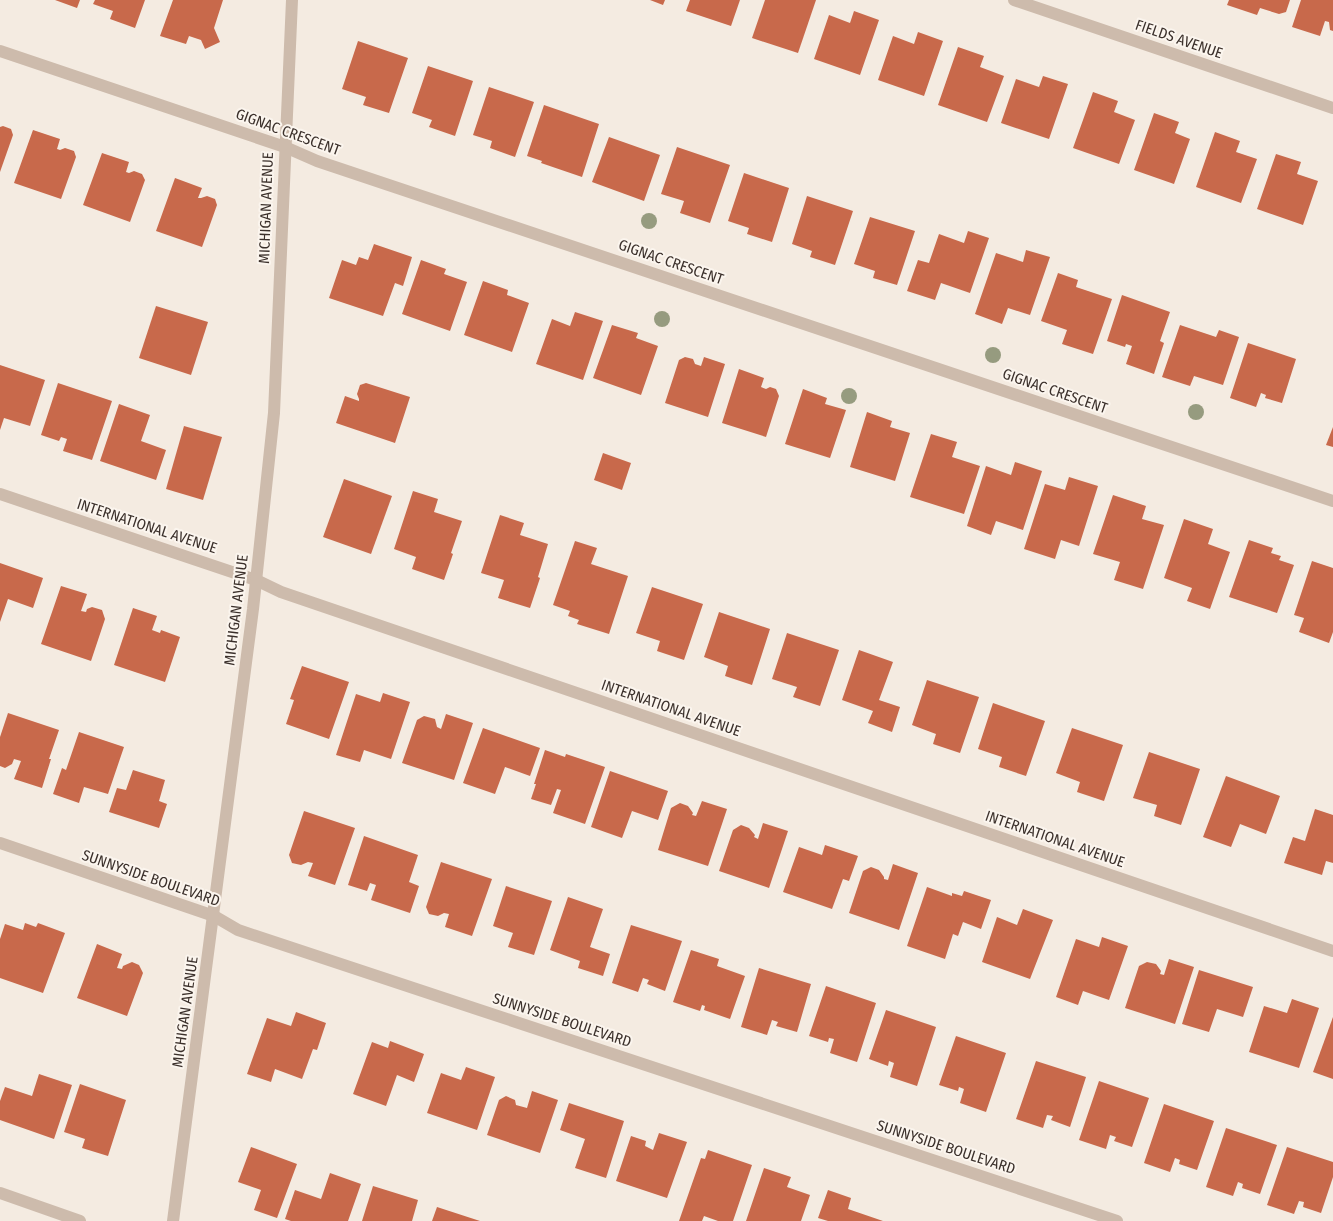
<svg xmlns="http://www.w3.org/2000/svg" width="1333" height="1221" viewBox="0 0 1333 1221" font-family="'Fira Sans Condensed',sans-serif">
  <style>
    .building { fill: #c8694b }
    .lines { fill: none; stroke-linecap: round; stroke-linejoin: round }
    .minor { stroke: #cdbbac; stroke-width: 12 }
    .tertiary { stroke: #cdbbac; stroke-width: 12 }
    .tree { fill: #969b7f }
    .labels { text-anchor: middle; stroke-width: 4; stroke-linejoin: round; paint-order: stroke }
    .street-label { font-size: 15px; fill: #3b302b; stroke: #fbf5ee }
  </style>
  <rect width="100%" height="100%" fill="#f4ebe1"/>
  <g class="building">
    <polygon points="55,0 80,0 77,8"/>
    <polygon points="95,0 145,0 135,28 110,19 113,11 93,4"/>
    <polygon points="173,0 223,0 214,28 220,42 205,49 201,40 189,36 186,44 160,36"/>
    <polygon points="650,0 665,0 663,5"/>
    <polygon points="690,0 740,0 731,26 686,11"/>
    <polygon points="765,0 816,0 798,53 752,38"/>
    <polygon points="1229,0 1290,0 1286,12 1279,14 1260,8 1257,15 1227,5"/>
    <polygon points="1301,0 1333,0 1333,31 1330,30 1329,22 1325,21 1320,36 1292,27"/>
    <polygon points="854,11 879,20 860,75 814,59 829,15 850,23"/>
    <polygon points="918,32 943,41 924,96 878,80 893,36 914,44"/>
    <polygon points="358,41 408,58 389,113 363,105 366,97 342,89"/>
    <polygon points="958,47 984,56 980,67 1004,76 987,122 938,105"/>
    <polygon points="428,66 473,81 455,136 429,127 432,120 412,113"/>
    <polygon points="1043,76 1068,84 1049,139 1001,123 1016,79 1039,87"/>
    <polygon points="489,87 534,102 515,157 490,148 492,141 473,135"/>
    <polygon points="1093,92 1118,101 1114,112 1135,120 1119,164 1073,148"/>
    <polygon points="544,105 599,124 582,177 541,163 542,161 527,156"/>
    <polygon points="1154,113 1179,122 1175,133 1190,139 1174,184 1134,170"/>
    <polygon points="3,126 11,129 13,135 0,172 0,127"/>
    <polygon points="33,130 60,139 57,149 60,150 65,148 74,151 76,157 61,199 14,183"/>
    <polygon points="1215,132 1240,141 1236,152 1257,159 1241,203 1196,187"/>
    <polygon points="609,137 660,155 644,201 592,182"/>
    <polygon points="677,147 730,165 710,223 680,213 684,201 661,194"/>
    <polygon points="102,153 129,162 126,172 129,173 134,171 142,174 145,180 130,222 83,205"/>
    <polygon points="1276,154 1301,162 1297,174 1318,181 1303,225 1257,209"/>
    <polygon points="744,173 789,188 772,242 747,234 749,228 728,221"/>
    <polygon points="175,178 202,188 198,198 201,198 207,196 215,199 217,205 202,247 156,231"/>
    <polygon points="807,196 853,211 835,265 810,257 812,251 792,244"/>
    <polygon points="870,217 915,231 897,285 873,278 875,271 854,264"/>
    <polygon points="968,231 989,238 970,293 941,283 935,300 907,291 918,260 929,263 939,234 964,243"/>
    <polygon points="374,244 412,257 403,286 395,283 383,316 329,298 342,260 356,265 359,257 368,260"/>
    <polygon points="1026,250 1050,257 1030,315 1008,308 1002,324 975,314 996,253 1023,262"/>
    <polygon points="421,260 446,269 444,274 467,282 450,331 402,314"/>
    <polygon points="1058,273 1078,280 1076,287 1112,299 1093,354 1062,344 1067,330 1041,321"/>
    <polygon points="483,281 508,290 507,295 529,303 512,352 464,335"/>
    <polygon points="1122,295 1170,312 1160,341 1164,343 1154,374 1126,364 1132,346 1126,344 1125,347 1107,341"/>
    <polygon points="156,306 208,322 191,375 139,358"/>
    <polygon points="575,312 603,321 583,380 536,364 552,319 570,326"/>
    <polygon points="612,325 638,333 636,338 658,346 641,395 593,378"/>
    <polygon points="1180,325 1216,337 1219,330 1239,337 1223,385 1194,376 1190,386 1162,377"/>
    <polygon points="1248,343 1296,359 1282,403 1265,398 1266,395 1261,393 1256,407 1230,398"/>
    <polygon points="685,357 693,359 695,364 701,366 704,357 725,364 708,417 665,403 679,360"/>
    <polygon points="0,365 45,380 30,426 4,418 0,430"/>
    <polygon points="739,369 764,378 761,387 766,389 770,387 776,389 779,396 766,437 722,423"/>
    <polygon points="58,383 112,401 92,460 63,451 67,439 61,437 59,441 41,435"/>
    <polygon points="366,383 410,397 395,443 336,423 345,396 359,401 359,399 357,394 360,385"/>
    <polygon points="803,389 827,398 825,404 846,410 830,458 785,444"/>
    <polygon points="119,404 150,415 141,441 166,450 156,480 100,461"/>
    <polygon points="867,412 892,421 890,427 910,433 895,481 850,467"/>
    <polygon points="184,426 222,437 203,500 166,489"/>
    <polygon points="1333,427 1333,447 1326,445"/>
    <polygon points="931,434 957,442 952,457 980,466 964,514 910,497"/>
    <polygon points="603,453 631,463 622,490 594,480"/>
    <polygon points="1015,462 1042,471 1023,530 996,521 991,535 967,526 986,466 1011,475"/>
    <polygon points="1069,477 1098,486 1079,546 1061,540 1055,559 1024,549 1045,484 1065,490"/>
    <polygon points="344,479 392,496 371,554 323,537"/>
    <polygon points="413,491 438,499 434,512 462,521 451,553 453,554 444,580 412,569 416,557 394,549"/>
    <polygon points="1113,495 1146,506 1142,519 1164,525 1143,589 1114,580 1120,562 1093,554"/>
    <polygon points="500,515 524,523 520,535 548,544 538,577 540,578 530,608 498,598 504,580 481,573"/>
    <polygon points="1184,519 1213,529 1208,544 1230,552 1210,609 1187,601 1192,588 1164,578"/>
    <polygon points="1249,540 1273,548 1271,553 1281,556 1279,560 1294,565 1277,613 1229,597"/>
    <polygon points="575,541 597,548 591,564 628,576 609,634 577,624 579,620 568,616 570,611 553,605"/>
    <polygon points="1312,561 1333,568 1333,632 1329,643 1299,632 1304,618 1294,615"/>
    <polygon points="0,563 43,578 33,608 8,599 0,622"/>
    <polygon points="61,586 87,594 81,611 86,612 87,609 92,607 102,610 105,619 91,661 41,644"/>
    <polygon points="652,587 703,604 684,660 657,651 660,641 636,633"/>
    <polygon points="133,608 157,616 152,630 160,633 161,630 180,637 165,682 114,665"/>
    <polygon points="719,612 770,629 752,685 725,676 728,666 704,657"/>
    <polygon points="787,633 839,650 820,706 793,697 797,687 772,679"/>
    <polygon points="859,650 893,662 879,700 900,707 892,732 868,723 873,711 842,700"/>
    <polygon points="302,666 349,682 329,739 286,724 294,700 290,699"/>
    <polygon points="927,680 979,697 960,753 933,744 936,734 912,725"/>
    <polygon points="383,693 410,702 391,759 364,750 360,762 336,755 356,694 380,702"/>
    <polygon points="993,703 1045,721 1026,776 999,767 1002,757 978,749"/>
    <polygon points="8,713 59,730 49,759 51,759 42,788 14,779 21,761 14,759 12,764 5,768 0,766 0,737"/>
    <polygon points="446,714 473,723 454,780 402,763 417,720 424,716 435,719 437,727 441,729"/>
    <polygon points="483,728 540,748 530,776 505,767 495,794 463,783"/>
    <polygon points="1072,728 1123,745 1104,801 1077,792 1080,782 1056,773"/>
    <polygon points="79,732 124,747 108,794 84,787 79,803 53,794 62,768 66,770"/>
    <polygon points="545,750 565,757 566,754 605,767 585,824 553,813 561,790 557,789 551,805 531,799 536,784 534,784"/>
    <polygon points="1149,752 1200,769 1181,825 1154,816 1157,805 1133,798"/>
    <polygon points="133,770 165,780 159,801 167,804 159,828 109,812 117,788 126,790"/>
    <polygon points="610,771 668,791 658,820 632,811 622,838 591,827"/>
    <polygon points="1226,776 1280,796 1266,834 1240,824 1231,847 1203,837"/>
    <polygon points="702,801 727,809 708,866 658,850 671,808 680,803 688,806 693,813 692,815 696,816"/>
    <polygon points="1315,809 1333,815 1333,863 1326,861 1322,875 1284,863 1293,837 1305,841"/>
    <polygon points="304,811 355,828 335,885 308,876 313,863 308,862 301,865 292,863 289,855"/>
    <polygon points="763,823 788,831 769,888 719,871 733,830 741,825 749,828 755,835 754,837 758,839"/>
    <polygon points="364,836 418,855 409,882 419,886 410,913 371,900 376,885 370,883 367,891 348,885"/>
    <polygon points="825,845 858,856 849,881 843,879 832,909 783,892 799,847 822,855"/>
    <polygon points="441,862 492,879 472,936 445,927 449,914 444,913 438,916 429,914 426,907"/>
    <polygon points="893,864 918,873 899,930 849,913 863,871 871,867 879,870 884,877 884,879 888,880"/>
    <polygon points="506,886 552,901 534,955 508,947 513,933 493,926"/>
    <polygon points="927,887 952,896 952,893 962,896 964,891 991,900 981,929 963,922 958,936 953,934 945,959 907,946"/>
    <polygon points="568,897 603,909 590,947 610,954 603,976 578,968 580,961 550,950"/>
    <polygon points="1023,909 1053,920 1030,979 982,962 997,917 1017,925"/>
    <polygon points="25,923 36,927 38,923 65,933 43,993 0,978 0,939 5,924 23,930"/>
    <polygon points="631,925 682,941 665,991 647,984 649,980 643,978 638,992 612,983"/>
    <polygon points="1102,937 1128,946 1109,1000 1083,991 1078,1005 1056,997 1076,939 1099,947"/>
    <polygon points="97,944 122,954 117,968 122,969 123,966 132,962 139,965 143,973 127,1016 77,998"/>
    <polygon points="691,950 719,959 717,966 745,976 730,1019 704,1010 705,1006 702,1005 700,1011 673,1002"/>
    <polygon points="1169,959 1194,967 1175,1024 1125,1008 1139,966 1147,962 1156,964 1161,971 1160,974 1164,975"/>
    <polygon points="759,968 811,984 797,1032 776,1026 778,1022 772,1020 767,1035 741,1027"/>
    <polygon points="1199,970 1253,987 1243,1017 1217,1009 1209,1032 1182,1024"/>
    <polygon points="826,986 876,1003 857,1062 830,1053 834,1039 829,1038 828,1042 809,1036"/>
    <polygon points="1292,999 1319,1008 1299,1068 1249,1052 1264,1006 1287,1013"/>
    <polygon points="886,1010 936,1027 917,1086 890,1077 894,1063 889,1061 888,1066 869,1059"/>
    <polygon points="296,1012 326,1023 317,1050 313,1049 302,1079 275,1069 271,1082 247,1074 267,1018 291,1026"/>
    <polygon points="1333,1017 1333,1079 1313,1072"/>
    <polygon points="956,1036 1006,1053 986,1112 960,1103 964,1089 959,1087 958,1091 939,1085"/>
    <polygon points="390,1041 424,1054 414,1082 397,1075 386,1106 353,1094 372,1042 388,1048"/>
    <polygon points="1036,1061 1086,1077 1070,1127 1051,1120 1053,1116 1047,1115 1043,1128 1016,1119"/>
    <polygon points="466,1067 495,1077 477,1130 427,1113 441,1073 461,1080"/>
    <polygon points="39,1074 72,1085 54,1139 0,1120 0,1101 5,1087 32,1096"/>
    <polygon points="1099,1081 1149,1098 1132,1147 1114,1141 1116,1137 1110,1135 1106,1149 1079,1140"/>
    <polygon points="80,1084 126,1100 108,1156 82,1148 85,1139 64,1132"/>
    <polygon points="532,1091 558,1100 540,1153 487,1135 499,1100 506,1096 515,1100 516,1105 527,1108"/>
    <polygon points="569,1103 624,1121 606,1178 575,1168 585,1139 560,1130"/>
    <polygon points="1164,1104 1214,1121 1197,1170 1179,1164 1180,1160 1175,1158 1170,1172 1144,1163"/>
    <polygon points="1226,1128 1277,1145 1260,1194 1242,1188 1243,1184 1238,1182 1233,1196 1206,1187"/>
    <polygon points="659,1133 687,1142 667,1198 616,1181 631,1136 646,1141 645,1146 653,1150"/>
    <polygon points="251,1147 297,1164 277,1218 254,1210 261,1190 238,1182"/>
    <polygon points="1287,1147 1333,1162 1333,1177 1321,1213 1303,1207 1304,1202 1299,1201 1294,1214 1267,1205"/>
    <polygon points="708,1150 752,1165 733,1221 718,1221 704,1216 702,1221 679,1221 701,1158 705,1159"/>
    <polygon points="764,1168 791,1177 787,1187 810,1195 801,1221 746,1221"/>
    <polygon points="330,1173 361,1184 348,1221 291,1221 285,1219 295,1190 321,1199"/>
    <polygon points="373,1186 418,1200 412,1221 362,1221"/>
    <polygon points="828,1190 851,1198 848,1209 883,1221 828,1221 818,1218"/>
    <polygon points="437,1207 480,1221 432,1221"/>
  </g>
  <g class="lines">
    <g class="minor">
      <polyline points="1014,0 1333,108"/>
      <polyline points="0,51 285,147 317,161 1333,501"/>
      <polyline points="0,494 256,580 281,592 1333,951"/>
      <polyline points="0,843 214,916 238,930 1117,1221"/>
      <polyline points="0,1193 80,1221"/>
    </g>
    <polyline class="tertiary" points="173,1221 253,609 274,413 292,0"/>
  </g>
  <g class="tree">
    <circle cx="649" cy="221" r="8"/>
    <circle cx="662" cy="319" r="8"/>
    <circle cx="993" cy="355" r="8"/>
    <circle cx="849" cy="396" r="8"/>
    <circle cx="1196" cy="412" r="8"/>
  </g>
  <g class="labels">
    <g class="street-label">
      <text transform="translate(1179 39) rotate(19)" y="5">FIELDS AVENUE</text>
      <text transform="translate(288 132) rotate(20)" y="5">GIGNAC CRESCENT</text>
      <text transform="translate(266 208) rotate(-88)" y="5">MICHIGAN AVENUE</text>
      <text transform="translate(671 262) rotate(19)" y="5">GIGNAC CRESCENT</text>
      <text transform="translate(1055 391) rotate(19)" y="5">GIGNAC CRESCENT</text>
      <text transform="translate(147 526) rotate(18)" y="5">INTERNATIONAL AVENUE</text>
      <text transform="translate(236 610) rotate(-83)" y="5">MICHIGAN AVENUE</text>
      <text transform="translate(671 708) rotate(19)" y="5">INTERNATIONAL AVENUE</text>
      <text transform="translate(1055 839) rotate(19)" y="5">INTERNATIONAL AVENUE</text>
      <text transform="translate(151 878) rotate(19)" y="5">SUNNYSIDE BOULEVARD</text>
      <text transform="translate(185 1012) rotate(-82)" y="5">MICHIGAN AVENUE</text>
      <text transform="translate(562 1020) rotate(18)" y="5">SUNNYSIDE BOULEVARD</text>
      <text transform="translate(946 1147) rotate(18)" y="5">SUNNYSIDE BOULEVARD</text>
    </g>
  </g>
</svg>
